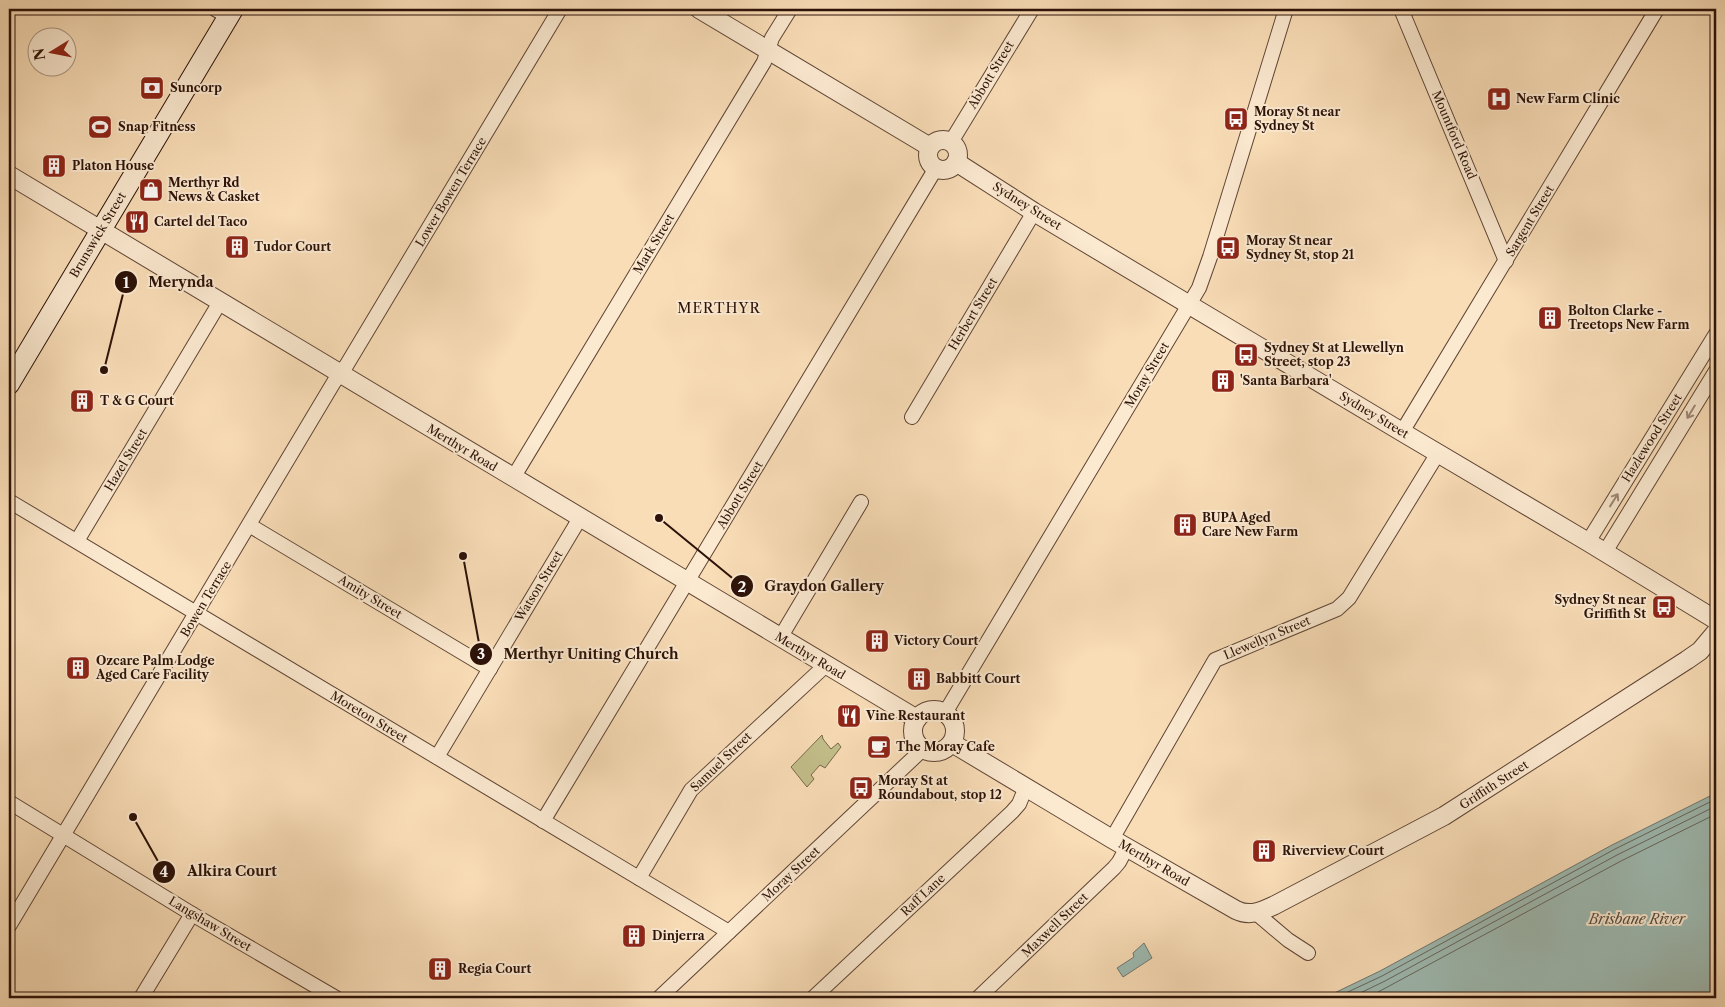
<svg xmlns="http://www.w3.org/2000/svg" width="1725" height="1007" viewBox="0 0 1725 1007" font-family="'Libre Caslon Text',serif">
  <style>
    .green { fill: #c3bf8b; stroke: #78684a }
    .water { fill: #9ebbb3; stroke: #70776f }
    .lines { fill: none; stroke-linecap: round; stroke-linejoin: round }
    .shore { stroke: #65665e; stroke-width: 1 }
    .minor-casing { stroke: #5f4534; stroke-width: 16 }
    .tertiary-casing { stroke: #5f4534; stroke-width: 20 }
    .secondary-casing { stroke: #2c1208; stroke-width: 22 }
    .minor { stroke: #fbe9d0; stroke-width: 14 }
    .tertiary { stroke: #fbe9d0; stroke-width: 18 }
    .secondary { stroke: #fbe9d0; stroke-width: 20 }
    .oneway { stroke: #9e8876 }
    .labels { text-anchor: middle; stroke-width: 4; stroke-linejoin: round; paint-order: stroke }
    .street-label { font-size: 12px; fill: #2c1208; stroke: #fbe9d0 }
    .poi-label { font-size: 12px; font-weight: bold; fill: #2c1208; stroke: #fbe9d0; text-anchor: start }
    .neighbourhood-label { font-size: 14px; letter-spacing: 1px; fill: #2c1208; stroke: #fbe9d0 }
    .water-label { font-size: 14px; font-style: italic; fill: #544d44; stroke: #fbe9d0 }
    .leader { fill: none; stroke: #2c1208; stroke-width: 2 }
    .callout-dot { fill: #2c1208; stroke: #fbe9d0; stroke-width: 2 }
    .mark-label { font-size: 15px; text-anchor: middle; font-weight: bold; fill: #fff }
    .callout-label { font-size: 14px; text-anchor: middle; font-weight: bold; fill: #2c1208; stroke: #fbe9d0; stroke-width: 4; stroke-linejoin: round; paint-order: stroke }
  </style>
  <rect width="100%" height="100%" fill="#f9ddb7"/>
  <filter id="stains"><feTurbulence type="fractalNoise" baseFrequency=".004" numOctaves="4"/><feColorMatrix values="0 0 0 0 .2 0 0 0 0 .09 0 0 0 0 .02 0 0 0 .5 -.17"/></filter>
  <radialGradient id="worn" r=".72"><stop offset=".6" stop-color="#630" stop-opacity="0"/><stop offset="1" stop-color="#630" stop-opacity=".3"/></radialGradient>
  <polygon class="green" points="822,735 823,739 831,749 838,743 841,747 825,768 820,765 811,775 814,779 807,787 791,767"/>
  <g class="water">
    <polygon points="1716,793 1716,998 1324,998 1380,971 1612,845"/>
    <polygon points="1144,943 1152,958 1123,977 1117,968 1134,957 1133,953"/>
  </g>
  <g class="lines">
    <g class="shore">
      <polyline points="1335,998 1382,976 1615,849 1716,799"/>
      <polyline points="1350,998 1385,981 1617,855 1716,806"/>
      <polyline points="1367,998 1621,861 1716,814"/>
    </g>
    <defs>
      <g id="minor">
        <polyline points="215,9 229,17"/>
        <polyline points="1401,9 1506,261"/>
        <polyline points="951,142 1032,9"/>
        <polyline points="912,417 1034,212"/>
        <polyline points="1402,432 1657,9"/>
        <polyline points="513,478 764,62 772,38 790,9"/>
        <polyline points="9,501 729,932"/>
        <polyline points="249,525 490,669"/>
        <polyline points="77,541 220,302"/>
        <polyline points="1588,542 1716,334"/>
        <polyline points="1605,552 1716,371"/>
        <polyline points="780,638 861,502"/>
        <polyline points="945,713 1199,288 1210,257 1286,9"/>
        <polyline points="437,757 580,518"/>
        <polyline points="9,802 192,914 336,998"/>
        <polyline points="543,821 936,168"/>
        <polyline points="1112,839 1215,660 1337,609 1349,598 1438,453"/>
        <polyline points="639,878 691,790 826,665"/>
        <polyline points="1256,913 1288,940 1308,953"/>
        <polyline points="9,926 334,382 346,366 560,9"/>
        <polyline points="141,998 192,914"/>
        <polyline points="659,998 923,749"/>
        <polyline points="813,998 1012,812 1019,804 1026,787"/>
        <polyline points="978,998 1114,868 1119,862 1127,847"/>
      </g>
      <g id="tertiary">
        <polyline points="699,9 930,147"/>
        <circle cx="943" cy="155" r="15"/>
        <polyline points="956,162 1034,212 1402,432 1588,542 1716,620"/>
        <polyline points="9,175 917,719"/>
        <circle cx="934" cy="731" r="21"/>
        <path d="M952,743L1112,839L1236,910C1250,917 1262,911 1275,905L1444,816L1687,660L1700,651L1716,632"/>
      </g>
      <polyline id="secondary" points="9,384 233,9"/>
    </defs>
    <use href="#minor" class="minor-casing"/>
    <use href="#tertiary" class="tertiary-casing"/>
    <use href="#secondary" class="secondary-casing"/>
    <use href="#minor" class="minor"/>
    <use href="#tertiary" class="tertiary"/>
    <use href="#secondary" class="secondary"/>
  </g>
  <defs><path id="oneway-shaft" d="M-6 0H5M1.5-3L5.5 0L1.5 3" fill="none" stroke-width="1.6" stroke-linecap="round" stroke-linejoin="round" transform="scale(1.25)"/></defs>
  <g class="oneway">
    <use href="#oneway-shaft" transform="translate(1691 412) rotate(121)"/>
    <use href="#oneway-shaft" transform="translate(1614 500) rotate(-58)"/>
  </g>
  <defs>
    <symbol id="bank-square" viewBox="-11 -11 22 22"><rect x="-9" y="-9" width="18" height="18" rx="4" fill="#8f2418" stroke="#fbe9d0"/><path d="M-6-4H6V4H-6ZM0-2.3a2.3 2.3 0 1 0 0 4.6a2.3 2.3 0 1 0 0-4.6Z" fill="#fff"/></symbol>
    <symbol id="hospital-square" viewBox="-11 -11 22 22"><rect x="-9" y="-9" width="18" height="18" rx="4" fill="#8f2418" stroke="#fbe9d0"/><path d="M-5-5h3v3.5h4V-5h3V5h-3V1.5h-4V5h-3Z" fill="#fff"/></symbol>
    <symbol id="bus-square" viewBox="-11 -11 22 22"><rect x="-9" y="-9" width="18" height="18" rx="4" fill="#8f2418" stroke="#fbe9d0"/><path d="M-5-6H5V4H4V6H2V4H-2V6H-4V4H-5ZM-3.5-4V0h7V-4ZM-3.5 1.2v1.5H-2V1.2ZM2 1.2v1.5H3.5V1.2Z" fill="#fff"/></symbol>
    <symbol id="stadium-square" viewBox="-11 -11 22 22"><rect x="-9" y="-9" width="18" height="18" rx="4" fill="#8f2418" stroke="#fbe9d0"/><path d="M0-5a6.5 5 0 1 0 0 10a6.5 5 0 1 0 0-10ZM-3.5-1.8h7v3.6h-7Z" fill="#fff"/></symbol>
    <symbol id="building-square" viewBox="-11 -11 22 22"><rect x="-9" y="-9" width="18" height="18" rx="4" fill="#8f2418" stroke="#fbe9d0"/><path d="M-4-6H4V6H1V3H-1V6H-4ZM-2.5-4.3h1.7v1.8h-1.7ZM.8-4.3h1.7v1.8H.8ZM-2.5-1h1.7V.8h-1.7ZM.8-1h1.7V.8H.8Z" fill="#fff"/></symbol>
    <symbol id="shop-square" viewBox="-11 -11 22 22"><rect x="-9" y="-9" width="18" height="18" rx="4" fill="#8f2418" stroke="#fbe9d0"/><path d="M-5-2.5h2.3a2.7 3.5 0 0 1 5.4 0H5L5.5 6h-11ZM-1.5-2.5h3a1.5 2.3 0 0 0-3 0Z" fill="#fff"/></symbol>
    <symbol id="restaurant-square" viewBox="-11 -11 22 22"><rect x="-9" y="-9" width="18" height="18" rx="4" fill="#8f2418" stroke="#fbe9d0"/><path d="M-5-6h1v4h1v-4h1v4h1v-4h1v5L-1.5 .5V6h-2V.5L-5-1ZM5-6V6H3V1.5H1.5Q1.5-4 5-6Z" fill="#fff"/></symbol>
    <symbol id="cafe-square" viewBox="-11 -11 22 22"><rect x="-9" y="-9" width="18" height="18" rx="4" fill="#8f2418" stroke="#fbe9d0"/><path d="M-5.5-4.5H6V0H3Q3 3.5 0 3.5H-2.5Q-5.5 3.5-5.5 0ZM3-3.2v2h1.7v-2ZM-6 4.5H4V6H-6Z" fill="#fff"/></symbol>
  </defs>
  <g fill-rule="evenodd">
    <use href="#bank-square" x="138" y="74" width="28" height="28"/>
    <use href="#hospital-square" x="1485" y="85" width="28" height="28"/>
    <use href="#bus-square" x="1222" y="105" width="28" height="28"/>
    <use href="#stadium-square" x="86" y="113" width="28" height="28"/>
    <use href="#building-square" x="40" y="152" width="28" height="28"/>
    <use href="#shop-square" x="137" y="176" width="28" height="28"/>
    <use href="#restaurant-square" x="123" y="208" width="28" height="28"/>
    <use href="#building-square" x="223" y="233" width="28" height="28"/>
    <use href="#bus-square" x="1214" y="234" width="28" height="28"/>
    <use href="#building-square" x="1536" y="304" width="28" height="28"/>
    <use href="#bus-square" x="1232" y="341" width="28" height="28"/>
    <use href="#building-square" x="1209" y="367" width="28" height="28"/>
    <use href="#building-square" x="68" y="387" width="28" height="28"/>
    <use href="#building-square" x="1171" y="511" width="28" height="28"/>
    <use href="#bus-square" x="1650" y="593" width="28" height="28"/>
    <use href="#building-square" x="863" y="627" width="28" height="28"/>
    <use href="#building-square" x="64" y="654" width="28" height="28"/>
    <use href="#building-square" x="905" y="665" width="28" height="28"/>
    <use href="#restaurant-square" x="835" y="702" width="28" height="28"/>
    <use href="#cafe-square" x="865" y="733" width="28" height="28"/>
    <use href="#bus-square" x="847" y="774" width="28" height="28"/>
    <use href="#building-square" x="1250" y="837" width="28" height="28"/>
    <use href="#building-square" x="620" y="922" width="28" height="28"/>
    <use href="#building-square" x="426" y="955" width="28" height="28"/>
  </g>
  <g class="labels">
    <g class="street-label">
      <text transform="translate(991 75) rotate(-59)" y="4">Abbott Street</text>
      <text transform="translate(1454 135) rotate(67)" y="4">Mountford Road</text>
      <text transform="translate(451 192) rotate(-59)" y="4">Lower Bowen Terrace</text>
      <text transform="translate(1027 206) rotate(32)" y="4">Sydney Street</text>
      <text transform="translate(1530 221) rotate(-59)" y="4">Sargent Street</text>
      <text transform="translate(98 235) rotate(-59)" y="4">Brunswick Street</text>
      <text transform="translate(654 244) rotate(-59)" y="4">Mark Street</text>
      <text transform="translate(973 314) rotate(-59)" y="4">Herbert Street</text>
      <text transform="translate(1147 375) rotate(-59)" y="4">Moray Street</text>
      <text transform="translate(1374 415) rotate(31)" y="4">Sydney Street</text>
      <text transform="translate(1652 438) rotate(-58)" y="4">Hazlewood Street</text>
      <text transform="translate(462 448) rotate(31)" y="4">Merthyr Road</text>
      <text transform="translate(126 460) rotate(-59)" y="4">Hazel Street</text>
      <text transform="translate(740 495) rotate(-59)" y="4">Abbott Street</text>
      <text transform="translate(539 586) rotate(-59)" y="4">Watson Street</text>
      <text transform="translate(370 597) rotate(31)" y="4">Amity Street</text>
      <text transform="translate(206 599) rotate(-59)" y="4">Bowen Terrace</text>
      <text transform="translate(1267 638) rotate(-23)" y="4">Llewellyn Street</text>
      <text transform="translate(810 656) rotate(31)" y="4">Merthyr Road</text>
      <text transform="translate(369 717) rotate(31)" y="4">Moreton Street</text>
      <text transform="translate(721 762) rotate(-44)" y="4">Samuel Street</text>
      <text transform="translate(1494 785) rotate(-33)" y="4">Griffith Street</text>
      <text transform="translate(1154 863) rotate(30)" y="4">Merthyr Road</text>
      <text transform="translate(791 874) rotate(-43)" y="4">Moray Street</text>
      <text transform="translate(923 895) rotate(-43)" y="4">Raff Lane</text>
      <text transform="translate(210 924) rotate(31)" y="4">Langshaw Street</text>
      <text transform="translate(1055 925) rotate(-44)" y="4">Maxwell Street</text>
    </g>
    <g class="poi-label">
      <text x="170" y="92">Suncorp</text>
      <text x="1516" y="103">New Farm Clinic</text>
      <text x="1254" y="116">Moray St near<tspan x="1254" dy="14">Sydney St</tspan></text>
      <text x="118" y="131">Snap Fitness</text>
      <text x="72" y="170">Platon House</text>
      <text x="168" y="187">Merthyr Rd<tspan x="168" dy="14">News &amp; Casket</tspan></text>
      <text x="154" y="226">Cartel del Taco</text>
      <text x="1246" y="245">Moray St near<tspan x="1246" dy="14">Sydney St, stop 21</tspan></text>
      <text x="254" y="251">Tudor Court</text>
      <text x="1568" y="315">Bolton Clarke -<tspan x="1568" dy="14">Treetops New Farm</tspan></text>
      <text x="1264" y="352">Sydney St at Llewellyn<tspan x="1264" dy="14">Street, stop 23</tspan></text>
      <text x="1240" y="385">'Santa Barbara'</text>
      <text x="100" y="405">T &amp; G Court</text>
      <text x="1202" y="522">BUPA Aged<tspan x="1202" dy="14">Care New Farm</tspan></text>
      <text x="1646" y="604" text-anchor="end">Sydney St near<tspan x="1646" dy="14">Griffith St</tspan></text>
      <text x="894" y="645">Victory Court</text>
      <text x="96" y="665">Ozcare Palm Lodge<tspan x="96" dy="14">Aged Care Facility</tspan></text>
      <text x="936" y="683">Babbitt Court</text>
      <text x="866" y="720">Vine Restaurant</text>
      <text x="896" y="751">The Moray Cafe</text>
      <text x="878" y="785">Moray St at<tspan x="878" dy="14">Roundabout, stop 12</tspan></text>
      <text x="1282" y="855">Riverview Court</text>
      <text x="652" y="940">Dinjerra</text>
      <text x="458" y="973">Regia Court</text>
    </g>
    <g class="neighbourhood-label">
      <text x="719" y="313">MERTHYR</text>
    </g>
    <g class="water-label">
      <text x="1637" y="924">Brisbane River</text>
    </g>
  </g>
  <path class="leader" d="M104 370L126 282M659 518L742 586M463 556L481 654M133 817L164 872"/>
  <g class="callout-dot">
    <circle cx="104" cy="370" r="5"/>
    <circle cx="659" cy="518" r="5"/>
    <circle cx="463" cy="556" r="5"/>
    <circle cx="133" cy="817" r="5"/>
    <circle cx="126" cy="282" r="12"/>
    <circle cx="742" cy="586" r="12"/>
    <circle cx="481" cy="654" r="12"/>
    <circle cx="164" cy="872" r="12"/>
  </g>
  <g class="mark-label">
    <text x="126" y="288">1</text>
    <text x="742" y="592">2</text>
    <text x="481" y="659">3</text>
    <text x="164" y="877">4</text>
  </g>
  <g class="callout-label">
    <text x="181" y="287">Merynda</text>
    <text x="824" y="591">Graydon Gallery</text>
    <text x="591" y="659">Merthyr Uniting Church</text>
    <text x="232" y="876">Alkira Court</text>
  </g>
  <rect width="1725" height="1007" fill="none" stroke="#f9ddb7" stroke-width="30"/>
  <rect x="10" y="10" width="1705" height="987" fill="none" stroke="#2c1208" stroke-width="2.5"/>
  <rect x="15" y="15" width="1695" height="977" fill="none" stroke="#2c1208"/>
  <g transform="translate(52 52) rotate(260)"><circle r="24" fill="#fbe9d0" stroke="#a89380"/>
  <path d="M0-4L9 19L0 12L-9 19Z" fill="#8f2418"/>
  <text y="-8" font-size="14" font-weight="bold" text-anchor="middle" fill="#2c1208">N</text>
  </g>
  <rect width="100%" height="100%" filter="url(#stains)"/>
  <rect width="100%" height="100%" fill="url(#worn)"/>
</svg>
